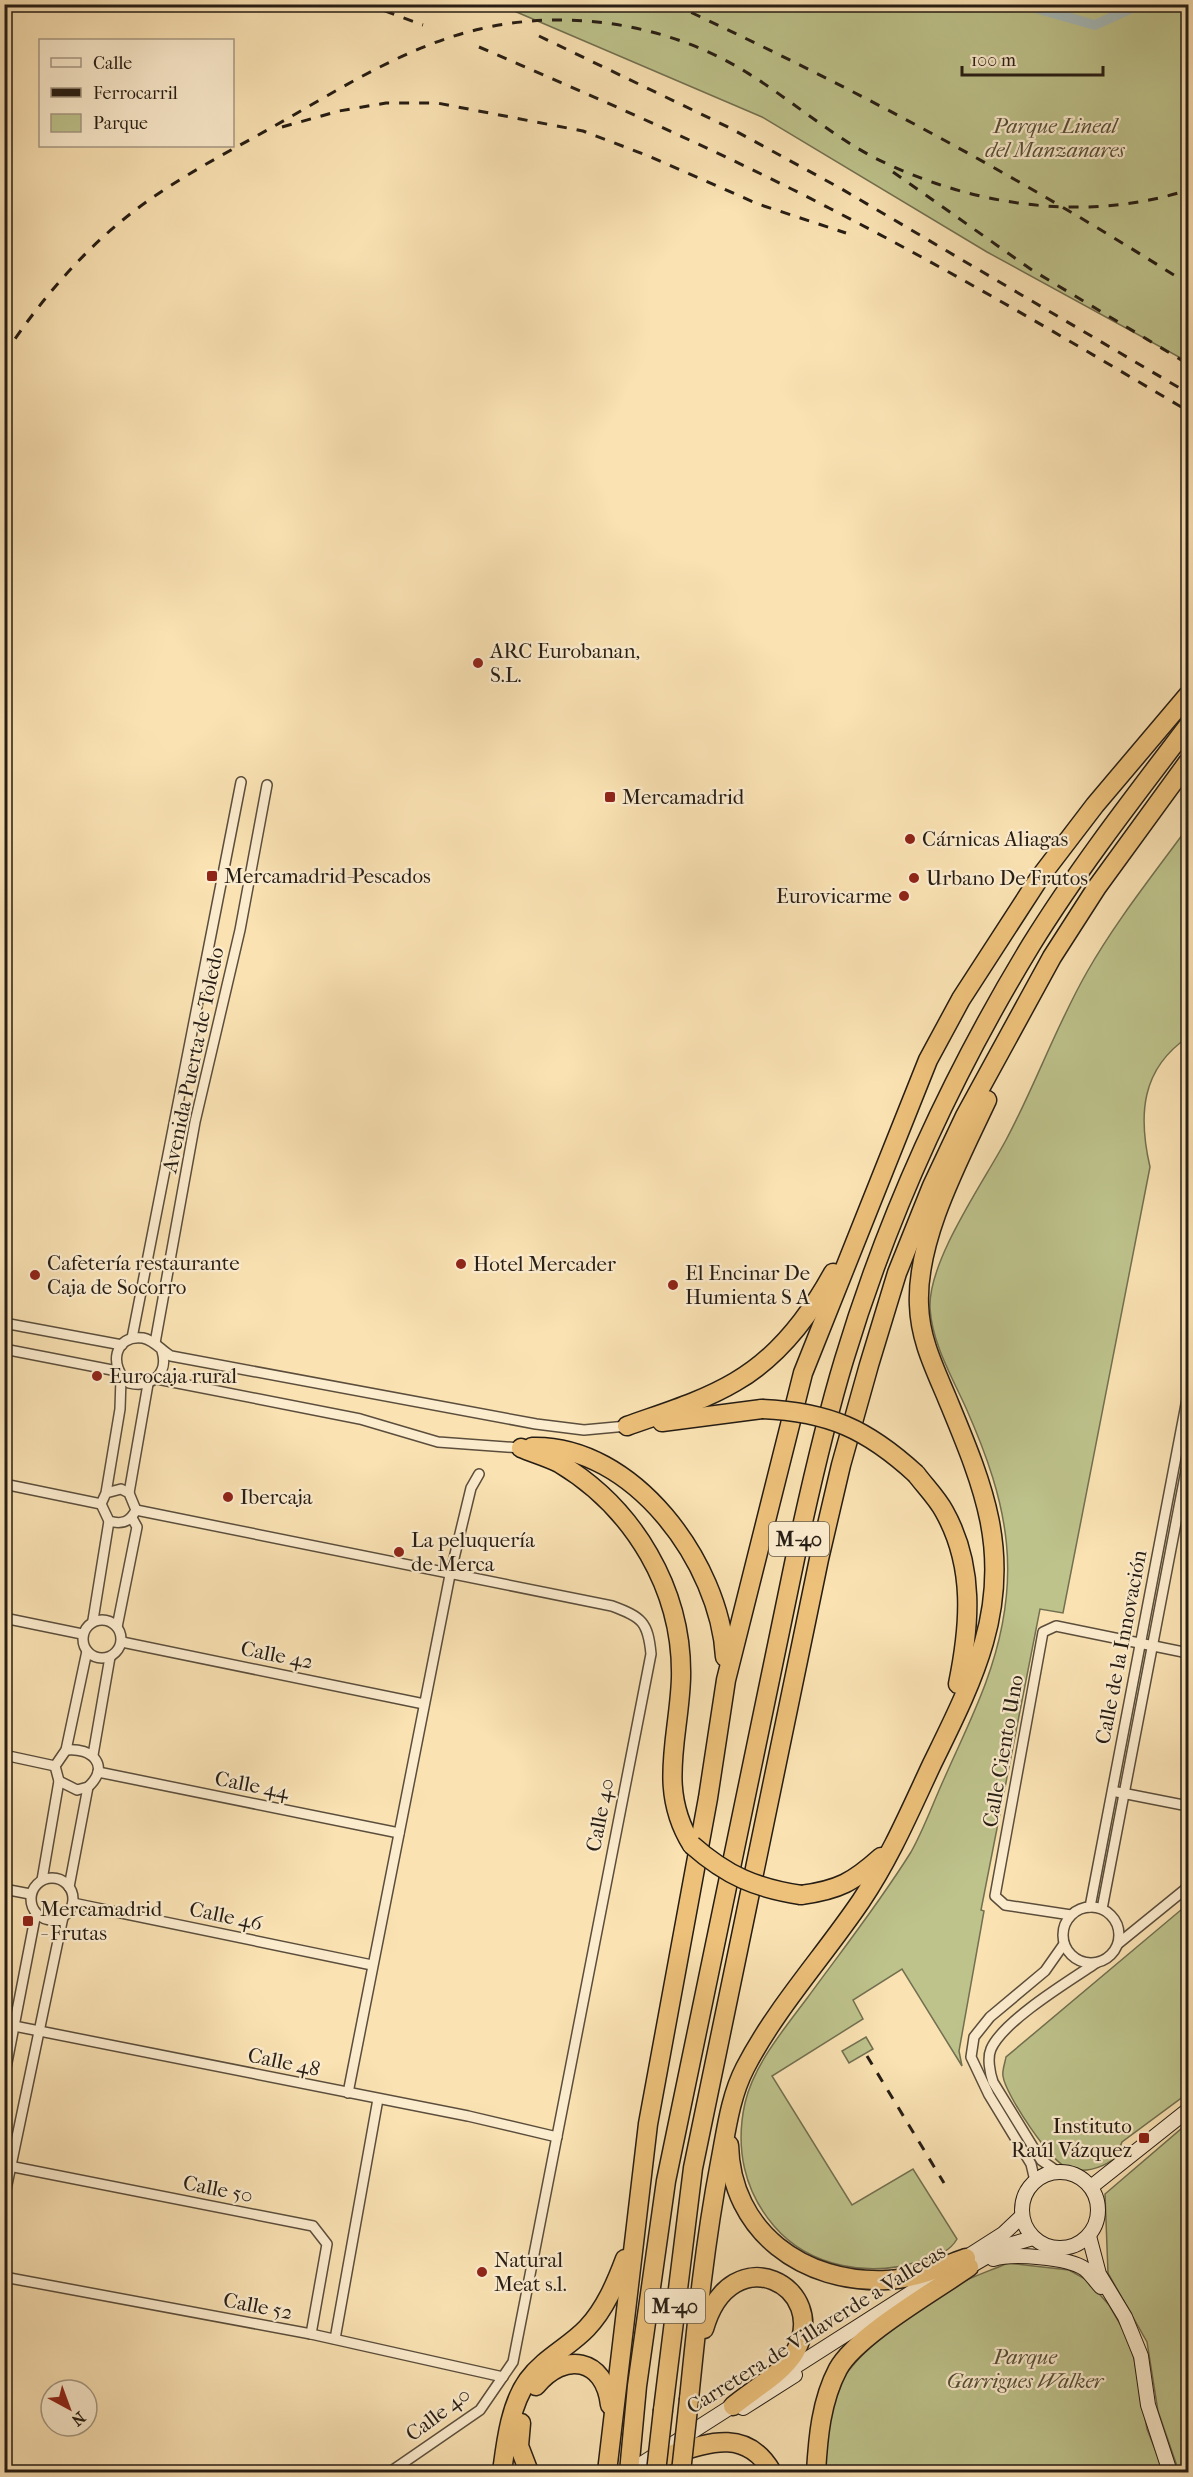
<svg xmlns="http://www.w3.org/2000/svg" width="1193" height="2477" viewBox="0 0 1193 2477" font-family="'IM FELL French Canon',serif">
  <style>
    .green { fill: #bec38c; stroke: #727050; stroke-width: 1.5 }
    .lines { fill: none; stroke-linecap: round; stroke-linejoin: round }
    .canal { stroke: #a5bab9; stroke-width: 10 }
    .street-casing { stroke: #5b4e3c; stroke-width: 12 }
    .secondary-casing { stroke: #261d14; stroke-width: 16 }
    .highway-casing { stroke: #261d14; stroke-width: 21 }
    .street { stroke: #fcecce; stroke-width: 9 }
    .secondary { stroke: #fcecce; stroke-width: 14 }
    .highway { stroke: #edc17a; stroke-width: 18 }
    .rail { stroke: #261d14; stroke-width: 3; stroke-dasharray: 10 10; stroke-linecap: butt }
    .highway-bridge-casing { stroke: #261d14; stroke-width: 21; stroke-linecap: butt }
    .highway-bridge { stroke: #edc17a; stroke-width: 18 }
    .poi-dot { fill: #8f2418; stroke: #fcecce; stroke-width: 2 }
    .labels { text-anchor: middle; stroke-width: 4.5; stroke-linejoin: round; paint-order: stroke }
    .shield { fill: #fcecce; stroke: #665b4c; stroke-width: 1.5 }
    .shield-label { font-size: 20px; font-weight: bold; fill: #261d14 }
    .park-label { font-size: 21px; font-style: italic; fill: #544f38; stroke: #fcecce }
    .poi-label { font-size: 21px; fill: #261d14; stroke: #fcecce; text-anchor: start }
    .street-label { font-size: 21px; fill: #261d14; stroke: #fcecce }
  </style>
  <rect width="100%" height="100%" fill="#fae2b3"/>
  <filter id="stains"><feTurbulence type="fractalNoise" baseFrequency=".00333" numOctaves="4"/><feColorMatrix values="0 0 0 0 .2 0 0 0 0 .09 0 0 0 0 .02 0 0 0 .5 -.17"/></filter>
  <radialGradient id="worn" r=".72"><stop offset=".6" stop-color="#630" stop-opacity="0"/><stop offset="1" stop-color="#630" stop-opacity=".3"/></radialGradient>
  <g class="green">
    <polygon points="500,5 1188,5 1188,362 987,252 762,117"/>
    <path d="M1188,827V1037C1141,1069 1138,1115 1150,1167L1063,1613L1040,1609L981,1910L984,1911L959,2051L962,2066L902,1969L853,2000L863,2019L772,2076L852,2205L913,2169L957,2239C949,2253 935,2256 920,2261C870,2278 809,2267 774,2226C744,2191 735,2148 745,2103C754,2064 785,2028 808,1997C843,1949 880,1902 911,1852C924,1829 933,1803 944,1779C958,1747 974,1715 986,1682C1024,1579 1009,1505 966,1408C952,1377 932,1343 930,1308C928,1261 983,1183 1006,1140C1035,1086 1056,1026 1087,972C1116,921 1153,875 1188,827Z"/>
    <path d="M1188,1904V2093L1122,2142L1120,2147L1123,2152C1108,2165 1089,2175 1068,2168C1051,2163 1005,2094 1003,2076C1002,2070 1005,2063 1006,2057Z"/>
    <polygon points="866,2037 873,2049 849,2063 842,2051"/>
    <polygon points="1188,2123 1188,2472 1179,2472 1158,2411 1147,2342 1108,2273 1105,2194"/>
    <path d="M1008,2263L1069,2270L1087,2280L1109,2305L1125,2333L1134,2358L1147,2429L1164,2472H824C827,2445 827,2416 837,2390C851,2354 920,2307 953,2287C970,2277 990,2271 1008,2263Z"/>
  </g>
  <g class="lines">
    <polyline class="canal" points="1021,4 1095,25 1141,4"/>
    <defs>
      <g id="street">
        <polyline points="4,1323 122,1345"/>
        <polyline points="132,1338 241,782"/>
        <polyline points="155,1343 195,1122 240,930 267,785"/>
        <polyline points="4,1349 117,1371"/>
        <path d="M162,1351C169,1374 151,1388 129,1383C108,1367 114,1334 143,1338C154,1340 162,1351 171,1356L536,1424L584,1430L627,1426"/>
        <polyline points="157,1379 360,1419 438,1442 521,1448"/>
        <polyline points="4,1484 101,1504"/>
        <path d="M106,1493L121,1489L129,1493L136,1510C130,1522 122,1525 109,1521L101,1504L106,1493L120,1409L121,1378"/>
        <polyline points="129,1493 148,1384"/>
        <path d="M136,1510L612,1606C642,1617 648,1622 651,1654L513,2362L480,2410L390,2472"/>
        <polyline points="4,1618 82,1634"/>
        <circle cx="102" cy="1639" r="19"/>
        <polyline points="93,1620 109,1521"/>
        <polyline points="117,1627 137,1527 132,1518"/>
        <polyline points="122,1642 424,1704"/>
        <polyline points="4,1755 55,1766"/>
        <polyline points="93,1755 110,1657"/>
        <polyline points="98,1772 399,1833"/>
        <path d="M59,1781L77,1790L88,1787C111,1766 92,1747 66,1750"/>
        <polyline points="1117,1792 1188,1806"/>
        <circle cx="52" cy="1899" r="21"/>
        <polyline points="42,1880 59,1781 55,1766 66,1750 87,1651"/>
        <polyline points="69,1887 88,1787"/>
        <polyline points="4,1889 30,1894"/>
        <polyline points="73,1903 372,1965"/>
        <circle cx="1091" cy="1935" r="28"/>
        <polyline points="1090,1907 1188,1394"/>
        <polyline points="1102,1909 1188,1460"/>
        <polyline points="1071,1915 1005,1905 995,1896 1043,1632 1056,1626 1188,1653"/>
        <polyline points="1119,1943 1188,1887"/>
        <polyline points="4,2024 468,2116 557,2137"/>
        <polyline points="4,2078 36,1913"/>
        <polyline points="348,2093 450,1575 471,1488 479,1474"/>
        <polyline points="4,2165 313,2226 327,2244 311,2334"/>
        <path d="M1058,2172L1041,2160L993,2082C990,2073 987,2058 991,2049C1003,2021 1069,1981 1096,1963"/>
        <polyline points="1035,2181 1031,2164 989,2095 971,2057 974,2037 990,2017 1045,1971 1064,1944"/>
        <polyline points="4,2199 63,1917"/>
        <polyline points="4,2277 311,2334 503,2377"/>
        <polyline points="335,2339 378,2099"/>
      </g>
      <g id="secondary">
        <circle cx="1060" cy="2210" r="38"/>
        <polyline points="1091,2187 1188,2110"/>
        <polyline points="1089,2236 1099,2274 1125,2317 1141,2356 1148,2405 1170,2472"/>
        <path d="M993,2259C1012,2253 1068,2257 1085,2269C1091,2274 1096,2282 1101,2287"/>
        <polyline points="962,2271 1005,2246 1033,2238"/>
        <polyline points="782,2375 1003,2234 1022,2216"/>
        <polyline points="743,2408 795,2375"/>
        <polyline points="629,2472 740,2401"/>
      </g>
      <g id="highway">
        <polyline points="662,1422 762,1409"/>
        <path d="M627,1426C663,1413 701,1402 735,1382C777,1358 810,1315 833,1273"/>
        <path d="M532,1447C633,1444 720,1563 725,1657"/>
        <path d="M521,1448C533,1453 547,1457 559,1463C634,1508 683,1590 681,1678C679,1739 657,1789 692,1845"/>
        <path d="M916,1474C925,1486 937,1498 944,1511C975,1566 970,1625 958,1684"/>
        <path d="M801,1895C839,1890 853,1882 881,1857"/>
        <path d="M729,2145C731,2232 804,2284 887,2280C914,2279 941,2267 966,2258"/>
        <path d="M704,2329C731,2234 832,2287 795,2352C782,2374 752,2390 733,2406"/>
        <path d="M536,2386C564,2351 605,2358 610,2405"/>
        <path d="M689,2399C697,2320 705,2241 720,2163C726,2132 730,2097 745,2068C776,2008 823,1957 861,1901C890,1858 910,1811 932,1764C951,1725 972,1684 984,1642C1011,1548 982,1483 947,1398C934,1367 920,1339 919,1305C916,1239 959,1160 987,1100"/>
        <polyline points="663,2410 693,2168 819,1559 841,1465 869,1365 897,1273 932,1186 965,1116 1052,957 1097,887 1188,762"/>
        <polyline points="521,2423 519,2446 529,2472"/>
        <path d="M667,2456C707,2443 746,2427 772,2472"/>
        <path d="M502,2472C506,2442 510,2405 528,2380C544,2358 569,2347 587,2328C605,2309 616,2283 625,2259"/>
        <polyline points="607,2472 648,2124 708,1798 726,1680 803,1373 928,1060 961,999 1040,877 1095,805 1188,695"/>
        <path d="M629,2472L637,2386L666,2181L796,1554C810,1489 825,1423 844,1360C888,1214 952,1075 1031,945C1078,869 1134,797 1188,726"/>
        <path d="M816,2472C818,2438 821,2401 838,2369C856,2336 935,2291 969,2267"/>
      </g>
    </defs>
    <use href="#street" class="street-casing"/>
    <use href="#secondary" class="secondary-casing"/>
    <use href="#highway" class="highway-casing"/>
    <use href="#street" class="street"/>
    <use href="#secondary" class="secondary"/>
    <use href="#highway" class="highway"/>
    <g class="rail">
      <polyline points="366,4 423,25"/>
      <polyline points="463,4 478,11"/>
      <path d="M673,4C854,88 1020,177 1188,284"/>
      <polyline points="539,36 730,128 840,188 1188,393"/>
      <path d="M479,47C597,98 715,149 829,208C952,271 1070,341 1188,411"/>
      <polyline points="282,127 339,111 386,103 437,103 583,131 651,157 758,204 846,233"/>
      <polyline points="893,172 1032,270 1188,364"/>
      <path d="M4,355C37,305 78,256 124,219C173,179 231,151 285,120C346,85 410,45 480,29C569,8 668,24 746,72C790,99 829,134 875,158C971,206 1085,223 1188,190"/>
      <polyline points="867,2056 944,2183"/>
    </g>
    <defs>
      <g id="highway-bridge">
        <path d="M762,1409C829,1412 867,1429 916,1474"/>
        <path d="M692,1845C727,1876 756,1888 801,1895"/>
        <polyline points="656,2472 663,2410"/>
        <polyline points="681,2472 689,2399"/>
      </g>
    </defs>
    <use href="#highway-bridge" class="highway-bridge-casing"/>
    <use href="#highway-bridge" class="highway-bridge"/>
  </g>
  <g class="poi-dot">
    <circle cx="478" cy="663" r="6"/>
    <rect x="604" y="791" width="12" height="12" rx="3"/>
    <circle cx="910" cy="839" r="6"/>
    <rect x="206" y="870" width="12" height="12" rx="3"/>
    <circle cx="914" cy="878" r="6"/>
    <circle cx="904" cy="896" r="6"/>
    <circle cx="461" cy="1264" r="6"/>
    <circle cx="35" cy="1275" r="6"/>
    <circle cx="673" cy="1285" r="6"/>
    <circle cx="97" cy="1376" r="6"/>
    <circle cx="228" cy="1497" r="6"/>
    <circle cx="399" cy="1552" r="6"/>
    <rect x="22" y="1915" width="12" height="12" rx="3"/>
    <rect x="1138" y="2132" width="12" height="12" rx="3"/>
    <circle cx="482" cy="2272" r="6"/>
  </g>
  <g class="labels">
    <g class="shield">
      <rect x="769" y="1522" width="60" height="34" rx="4.5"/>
      <rect x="645" y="2289" width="60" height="34" rx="4.5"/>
    </g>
    <g class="shield-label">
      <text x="799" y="1546">M-40</text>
      <text x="675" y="2313">M-40</text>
    </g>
    <g class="park-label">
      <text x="1055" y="133">Parque Lineal<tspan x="1055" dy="24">del Manzanares</tspan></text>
      <text x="1025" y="2364">Parque<tspan x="1025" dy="24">Garrigues Walker</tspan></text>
    </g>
    <g class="poi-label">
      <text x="490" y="658">ARC Eurobanan,<tspan x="490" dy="24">S.L.</tspan></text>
      <text x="622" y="804">Mercamadrid</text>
      <text x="922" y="846">Cárnicas Aliagas</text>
      <text x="224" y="883">Mercamadrid-Pescados</text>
      <text x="926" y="885">Urbano De Frutos</text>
      <text x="892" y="903" text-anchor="end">Eurovicarme</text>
      <text x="47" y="1270">Cafetería restaurante<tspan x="47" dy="24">Caja de Socorro</tspan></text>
      <text x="473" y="1271">Hotel Mercader</text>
      <text x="685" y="1280">El Encinar De<tspan x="685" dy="24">Humienta S A</tspan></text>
      <text x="109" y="1383">Eurocaja rural</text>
      <text x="240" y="1504">Ibercaja</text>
      <text x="411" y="1547">La peluquería<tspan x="411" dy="24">de Merca</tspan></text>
      <text x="40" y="1916">Mercamadrid<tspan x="40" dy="24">- Frutas</tspan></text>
      <text x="1132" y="2133" text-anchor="end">Instituto<tspan x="1132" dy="24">Raúl Vázquez</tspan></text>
      <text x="494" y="2267">Natural<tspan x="494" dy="24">Meat s.l.</tspan></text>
    </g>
    <g class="street-label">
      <text transform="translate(193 1060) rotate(-78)" y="7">Avenida Puerta de Toledo</text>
      <text transform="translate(1121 1647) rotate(-79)" y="7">Calle de la Innovación</text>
      <text transform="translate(277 1655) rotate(11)" y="7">Calle 42</text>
      <text transform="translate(1003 1751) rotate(-80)" y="7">Calle Ciento Uno</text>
      <text transform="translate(252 1785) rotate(11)" y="7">Calle 44</text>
      <text transform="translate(600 1815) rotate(-79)" y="7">Calle 40</text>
      <text transform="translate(226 1916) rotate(12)" y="7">Calle 46</text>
      <text transform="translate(284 2062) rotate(12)" y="7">Calle 48</text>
      <text transform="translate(218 2189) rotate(11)" y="7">Calle 50</text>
      <text transform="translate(258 2306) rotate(11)" y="7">Calle 52</text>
      <text transform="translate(816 2329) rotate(-32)" y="7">Carretera de Villaverde a Vallecas</text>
      <text transform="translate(438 2414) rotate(-37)" y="7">Calle 40</text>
    </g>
  </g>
  <rect width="1193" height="2477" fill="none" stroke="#fae2b3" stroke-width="24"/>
  <rect x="6" y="6" width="1181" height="2465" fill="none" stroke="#261d14" stroke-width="3"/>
  <rect x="12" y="12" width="1169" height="2453" fill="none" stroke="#261d14" stroke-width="1.5"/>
  <rect x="39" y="39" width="195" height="108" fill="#fcecce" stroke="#a69984" stroke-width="1.5"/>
  <rect x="51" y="58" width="30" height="9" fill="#fcecce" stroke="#a69984" stroke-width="1.5"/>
  <text x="93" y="69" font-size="18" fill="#261d14">Calle</text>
  <rect x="51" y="88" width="30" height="9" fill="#261d14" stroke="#a69984" stroke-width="1.5"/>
  <text x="93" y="99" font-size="18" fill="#261d14">Ferrocarril</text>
  <rect x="51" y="114" width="30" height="18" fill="#bec38c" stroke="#a69984" stroke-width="1.5"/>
  <text x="93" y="129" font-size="18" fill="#261d14">Parque</text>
  <g transform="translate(69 2408) rotate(139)"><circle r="28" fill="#fcecce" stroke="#a69984" stroke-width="1.5"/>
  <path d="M0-4.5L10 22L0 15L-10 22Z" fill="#8f2418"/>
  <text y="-9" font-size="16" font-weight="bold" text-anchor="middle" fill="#261d14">N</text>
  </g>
  <path d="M962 66v9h141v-9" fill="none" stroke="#261d14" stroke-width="3"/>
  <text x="971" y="66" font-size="18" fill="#261d14" stroke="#fcecce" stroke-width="4.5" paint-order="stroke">100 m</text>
  <rect width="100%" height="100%" filter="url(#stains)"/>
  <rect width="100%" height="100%" fill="url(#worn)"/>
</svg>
